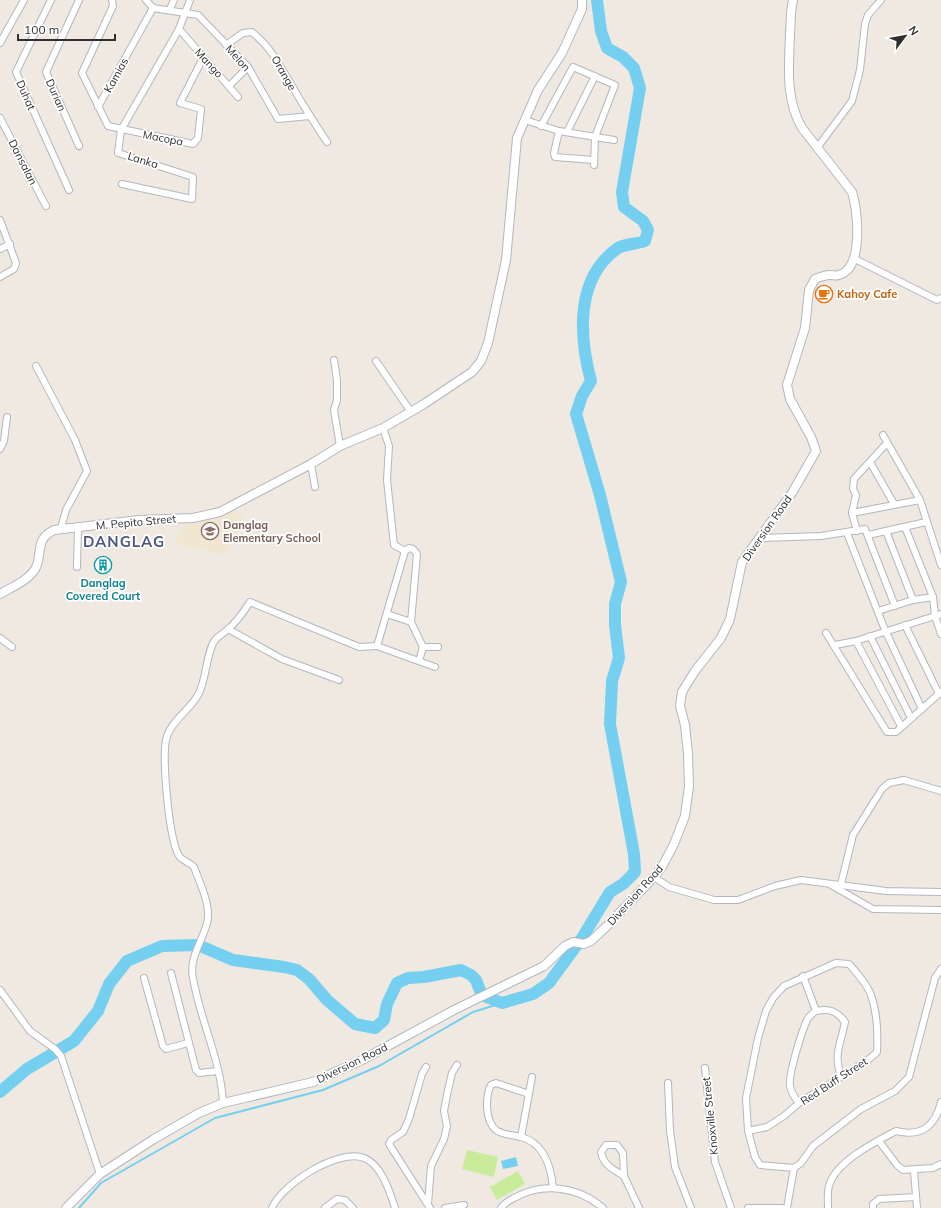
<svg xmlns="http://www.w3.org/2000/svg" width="941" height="1208" viewBox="0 0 941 1208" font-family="Mulish,sans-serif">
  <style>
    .education { fill: #f0e6d1 }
    .pitch { fill: #c9ec9a }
    .water { fill: #75cff0 }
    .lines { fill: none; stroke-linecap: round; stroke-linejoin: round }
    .stream { stroke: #75cff0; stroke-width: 2 }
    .river { stroke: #75cff0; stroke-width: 12 }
    .minor-casing { stroke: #b4b7c1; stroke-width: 8 }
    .tertiary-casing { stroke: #b4b7c1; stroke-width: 10 }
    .minor { stroke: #fff; stroke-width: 6 }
    .tertiary { stroke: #fff; stroke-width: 8 }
    .labels { text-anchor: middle; stroke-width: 3.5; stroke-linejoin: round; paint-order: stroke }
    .street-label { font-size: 11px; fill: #2e2e2e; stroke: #fff }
    .food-label { font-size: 11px; font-weight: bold; fill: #c56008; stroke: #fff; text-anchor: start }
    .education-label { font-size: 11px; font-weight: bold; fill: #785e54; stroke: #fff; text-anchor: start }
    .culture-label { font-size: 11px; font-weight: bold; fill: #0d838f; stroke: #fff }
    .district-label { font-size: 15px; font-weight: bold; letter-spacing: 1px; fill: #4d5680; stroke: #fff }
  </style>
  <rect width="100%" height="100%" fill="#efe9e1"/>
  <polygon class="education" points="233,509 244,519 227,555 191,548 175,541 188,521 212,519"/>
  <g class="pitch">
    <polygon points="467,1150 498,1157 494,1177 462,1169"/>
    <polygon points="518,1171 525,1184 497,1200 490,1187"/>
  </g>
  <polygon class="water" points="516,1157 518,1166 503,1169 501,1161"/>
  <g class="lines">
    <polyline class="stream" points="79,1208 101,1183 215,1118 323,1090 379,1066 473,1012 502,1003"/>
    <g class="river">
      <path d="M484,996L502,1003L533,994L549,983L582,938L610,892L623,884L635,872L634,854L610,724L612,681L619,658L615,625V604L621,582L600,495L576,414L582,396L591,381C579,336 575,278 618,248C625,244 637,244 645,241L648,230L643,221L624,207L622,192L640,88L634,68L623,57L607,48L601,31L597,0"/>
      <polyline points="0,1092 27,1069 74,1041 98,1011 109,984 127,961 162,946 198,945 233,960 284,967 297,970 309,979 327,1000 355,1024 375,1028 384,1020 387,1004 397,983 408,978 424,977 461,970 471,975 476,980 481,993"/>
    </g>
    <defs>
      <g id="minor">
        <polyline points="51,0 16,72 69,190"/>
        <polyline points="112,0 113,6 82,73 108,126 193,144 198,138 201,109 180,103 203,58"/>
        <polyline points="146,0 153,8"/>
        <polyline points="153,8 198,15 248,67 278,119 310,116"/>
        <polyline points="170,9 174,0"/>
        <polyline points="179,29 238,97"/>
        <polyline points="0,43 24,0"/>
        <path d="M226,45L243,33L252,32C274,51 277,62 292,86C303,105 315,124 327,142"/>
        <polyline points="230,85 248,67"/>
        <polyline points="98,107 153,8"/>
        <polyline points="0,118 46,206"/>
        <polyline points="525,120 559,131 614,140"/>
        <polyline points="541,126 573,67 615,85 595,137 594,165"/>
        <polyline points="559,131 554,153 555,157 594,160"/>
        <polyline points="567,132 595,76"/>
        <polyline points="79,146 46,72 79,0"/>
        <polyline points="817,148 852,101 860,70 865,24 868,15 881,0"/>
        <polyline points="122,184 192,199 193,177 118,153 121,130 179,29 190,0"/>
        <polyline points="0,220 16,263 14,269 0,277"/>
        <polyline points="0,249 10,244"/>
        <polyline points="855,259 937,300 941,298"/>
        <polyline points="334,360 337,380 337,400 334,410 340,446"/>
        <polyline points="376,361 411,412"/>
        <polyline points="36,366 75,440 87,471 66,510 61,528"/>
        <polyline points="383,428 389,446 387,480 394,545 405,551"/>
        <polyline points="883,435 920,500 941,565"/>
        <polyline points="0,449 4,441 7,417"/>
        <polyline points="870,462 894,504"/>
        <polyline points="311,464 315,487"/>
        <polyline points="852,513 920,500"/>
        <polyline points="905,527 933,597 935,616 941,634"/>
        <polyline points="857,531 852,513 856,495 853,489 854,479 887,443"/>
        <polyline points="886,531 913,600"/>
        <polyline points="847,533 885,630 922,709"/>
        <polyline points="868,535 926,522"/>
        <polyline points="759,538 821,536 865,529 895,606"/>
        <polyline points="77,567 78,527"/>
        <polyline points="878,611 913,600 933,597"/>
        <polyline points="387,614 411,622"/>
        <polyline points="905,625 939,694"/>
        <polyline points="228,629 282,659 339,680"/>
        <polyline points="826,633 887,732 896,732 941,692"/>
        <polyline points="870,636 911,718"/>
        <polyline points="0,638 12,647"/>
        <polyline points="856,641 901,726"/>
        <polyline points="835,645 856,641 941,614"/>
        <polyline points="423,647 438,647"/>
        <polyline points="419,661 423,647 411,622 417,554 413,549 409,548 405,551 377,646 435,667"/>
        <polyline points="654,877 669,887 714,900 738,900 775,886 801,880 886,891 941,892"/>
        <polyline points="841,884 853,835 882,789 889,783 904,780 941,791"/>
        <polyline points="831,885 873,909 941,910"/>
        <polyline points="171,973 196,1070 199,1073 218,1071"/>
        <polyline points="803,976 816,1011"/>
        <polyline points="144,978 163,1046 166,1049 188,1043"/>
        <polyline points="0,990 30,1031 55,1049 61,1056 100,1174"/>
        <polyline points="426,1067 422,1074 409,1119 403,1132 391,1140 389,1144 430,1208"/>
        <polyline points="705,1068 715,1162 731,1208"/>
        <path d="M532,1077L521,1137C544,1143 551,1166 553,1188"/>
        <polyline points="668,1083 670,1131 675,1167 691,1208"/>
        <path d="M223,1103C221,1060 200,1020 193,978C188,955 207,936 208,917C209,901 199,881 194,867C189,861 182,862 178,854C169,836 161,755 167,736C173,719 190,710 198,695C207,679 206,652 215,640C218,636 223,634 227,630C237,622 243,613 250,602L359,647L377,646"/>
        <path d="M799,1103C795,1098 791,1093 790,1086C788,1075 802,1031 807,1020C809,1016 813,1013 816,1011C829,1008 837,1011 845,1022C841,1043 833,1055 841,1076"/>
        <path d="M748,1131L767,1127L784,1116L799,1103L868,1060L877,1052C878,1034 877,1012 871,995C867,984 857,973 849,964L836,963L784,986L773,998L766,1011L758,1038L746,1098L748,1131L755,1157L760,1165L794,1168"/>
        <path d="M521,1137C514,1135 502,1135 496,1130C485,1121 485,1097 491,1085L496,1083L529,1094"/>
        <polyline points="879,1141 897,1165 903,1170 933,1168 941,1164"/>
        <polyline points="914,1171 917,1208"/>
        <path d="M624,1176C614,1170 603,1165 601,1152L606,1145H617L623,1153L624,1176L639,1208"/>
        <polyline points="428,1204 431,1166 444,1139 447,1126 444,1111 447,1095 452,1073 457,1065"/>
        <path d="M272,1208C281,1185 338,1148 364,1158C381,1164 390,1192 395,1208"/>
        <polyline points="325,1208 337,1199 345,1200 353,1208"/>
        <polyline points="445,1208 464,1205"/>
        <path d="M501,1208C505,1202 510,1200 516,1197C544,1182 579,1187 603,1208"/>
        <polyline points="748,1208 782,1208"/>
        <polyline points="787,1208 794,1168 801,1163 813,1146 861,1109 895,1091 909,1077 935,978 941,969"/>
        <path d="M828,1208C828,1201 827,1193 829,1186C835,1162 875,1142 896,1131C921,1137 935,1127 941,1102"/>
        <polyline points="873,1208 873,1204 879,1199 916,1197"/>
      </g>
      <g id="tertiary">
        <path d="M0,594C12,587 32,579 37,565C42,549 36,539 54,530L139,520L193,518L220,512L311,464L340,446L383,428L424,404L472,372L481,361L488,343L506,260L517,138L538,90L562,53L582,9V0"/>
        <path d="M66,1208L100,1174L154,1139L199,1113L223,1103L313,1082L362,1060L454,1010L544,966L565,946L573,942L584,944L591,941L607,926L654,877L663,865L674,844L685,816L689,786L688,753L685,725L680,706L682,692L695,671L721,638L730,619L742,562L792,493L816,451L811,437L790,399L787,385L805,328L809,290L815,279C820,277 825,275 830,275C833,275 837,276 839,275C864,268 858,211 852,192L802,128C785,99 789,66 790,34C791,22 790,12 793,0"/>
      </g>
    </defs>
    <use href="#minor" class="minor-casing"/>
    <use href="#tertiary" class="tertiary-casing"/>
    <use href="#minor" class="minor"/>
    <use href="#tertiary" class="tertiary"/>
  </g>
  <defs>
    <symbol id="cafe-ring" viewBox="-11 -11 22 22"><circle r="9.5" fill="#fff" stroke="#e8710a" stroke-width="1.5"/><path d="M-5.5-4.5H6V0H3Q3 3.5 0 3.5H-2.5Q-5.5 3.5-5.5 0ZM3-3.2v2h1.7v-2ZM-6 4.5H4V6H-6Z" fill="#e8710a"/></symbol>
    <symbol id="school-ring" viewBox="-11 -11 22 22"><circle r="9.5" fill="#fff" stroke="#8d6e63" stroke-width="1.5"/><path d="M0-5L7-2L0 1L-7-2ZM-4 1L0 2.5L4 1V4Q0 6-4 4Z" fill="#8d6e63"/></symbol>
    <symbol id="building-ring" viewBox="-11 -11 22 22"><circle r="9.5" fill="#fff" stroke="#0f9aa8" stroke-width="1.5"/><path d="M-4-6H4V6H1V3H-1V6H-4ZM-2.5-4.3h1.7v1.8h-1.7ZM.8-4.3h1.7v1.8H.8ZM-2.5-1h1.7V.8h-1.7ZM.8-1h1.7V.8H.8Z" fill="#0f9aa8"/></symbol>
  </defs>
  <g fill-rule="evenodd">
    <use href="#cafe-ring" x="814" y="284" width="20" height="20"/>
    <use href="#school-ring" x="200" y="521" width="20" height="20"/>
    <use href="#building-ring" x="93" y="555" width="20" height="20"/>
  </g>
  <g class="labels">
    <g class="street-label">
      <text transform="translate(238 58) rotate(48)" y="4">Melon</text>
      <text transform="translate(209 63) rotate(47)" y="4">Mango</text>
      <text transform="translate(284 73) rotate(60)" y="4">Orange</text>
      <text transform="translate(116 75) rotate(-61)" y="4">Kamias</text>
      <text transform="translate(26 95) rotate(66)" y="4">Duhat</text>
      <text transform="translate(56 95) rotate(66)" y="4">Durian</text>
      <text transform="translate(163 138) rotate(11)" y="4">Macopa</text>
      <text transform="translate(143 160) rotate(17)" y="4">Lanka</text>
      <text transform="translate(23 162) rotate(63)" y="4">Dansalan</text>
      <text transform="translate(136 522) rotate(-5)" y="4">M. Pepito Street</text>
      <text transform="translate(767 528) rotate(-55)" y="4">Diversion Road</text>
      <text transform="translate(635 895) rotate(-48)" y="4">Diversion Road</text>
      <text transform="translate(352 1063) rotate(-26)" y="4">Diversion Road</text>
      <text transform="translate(834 1081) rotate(-33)" y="4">Red Buff Street</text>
      <text transform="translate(710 1116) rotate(-96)" y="4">Knoxville Street</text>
    </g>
    <g class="food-label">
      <text x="837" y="298">Kahoy Cafe</text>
    </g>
    <g class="education-label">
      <text x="223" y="529">Danglag<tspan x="223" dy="13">Elementary School</tspan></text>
    </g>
    <g class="culture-label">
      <text x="103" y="587">Danglag<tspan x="103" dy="13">Covered Court</tspan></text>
    </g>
    <g class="district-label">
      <text x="124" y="547">DANGLAG</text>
    </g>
  </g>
  <g transform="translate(905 36) rotate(58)" stroke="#ffffff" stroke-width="3" paint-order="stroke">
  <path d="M0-3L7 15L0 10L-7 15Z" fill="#2e2e2e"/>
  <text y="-6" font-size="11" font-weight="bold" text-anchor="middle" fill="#2e2e2e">N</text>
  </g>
  <path d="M18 34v6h97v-6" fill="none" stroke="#2e2e2e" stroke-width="2"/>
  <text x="24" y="34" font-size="12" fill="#2e2e2e" stroke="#ffffff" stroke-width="3" paint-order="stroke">100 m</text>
</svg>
